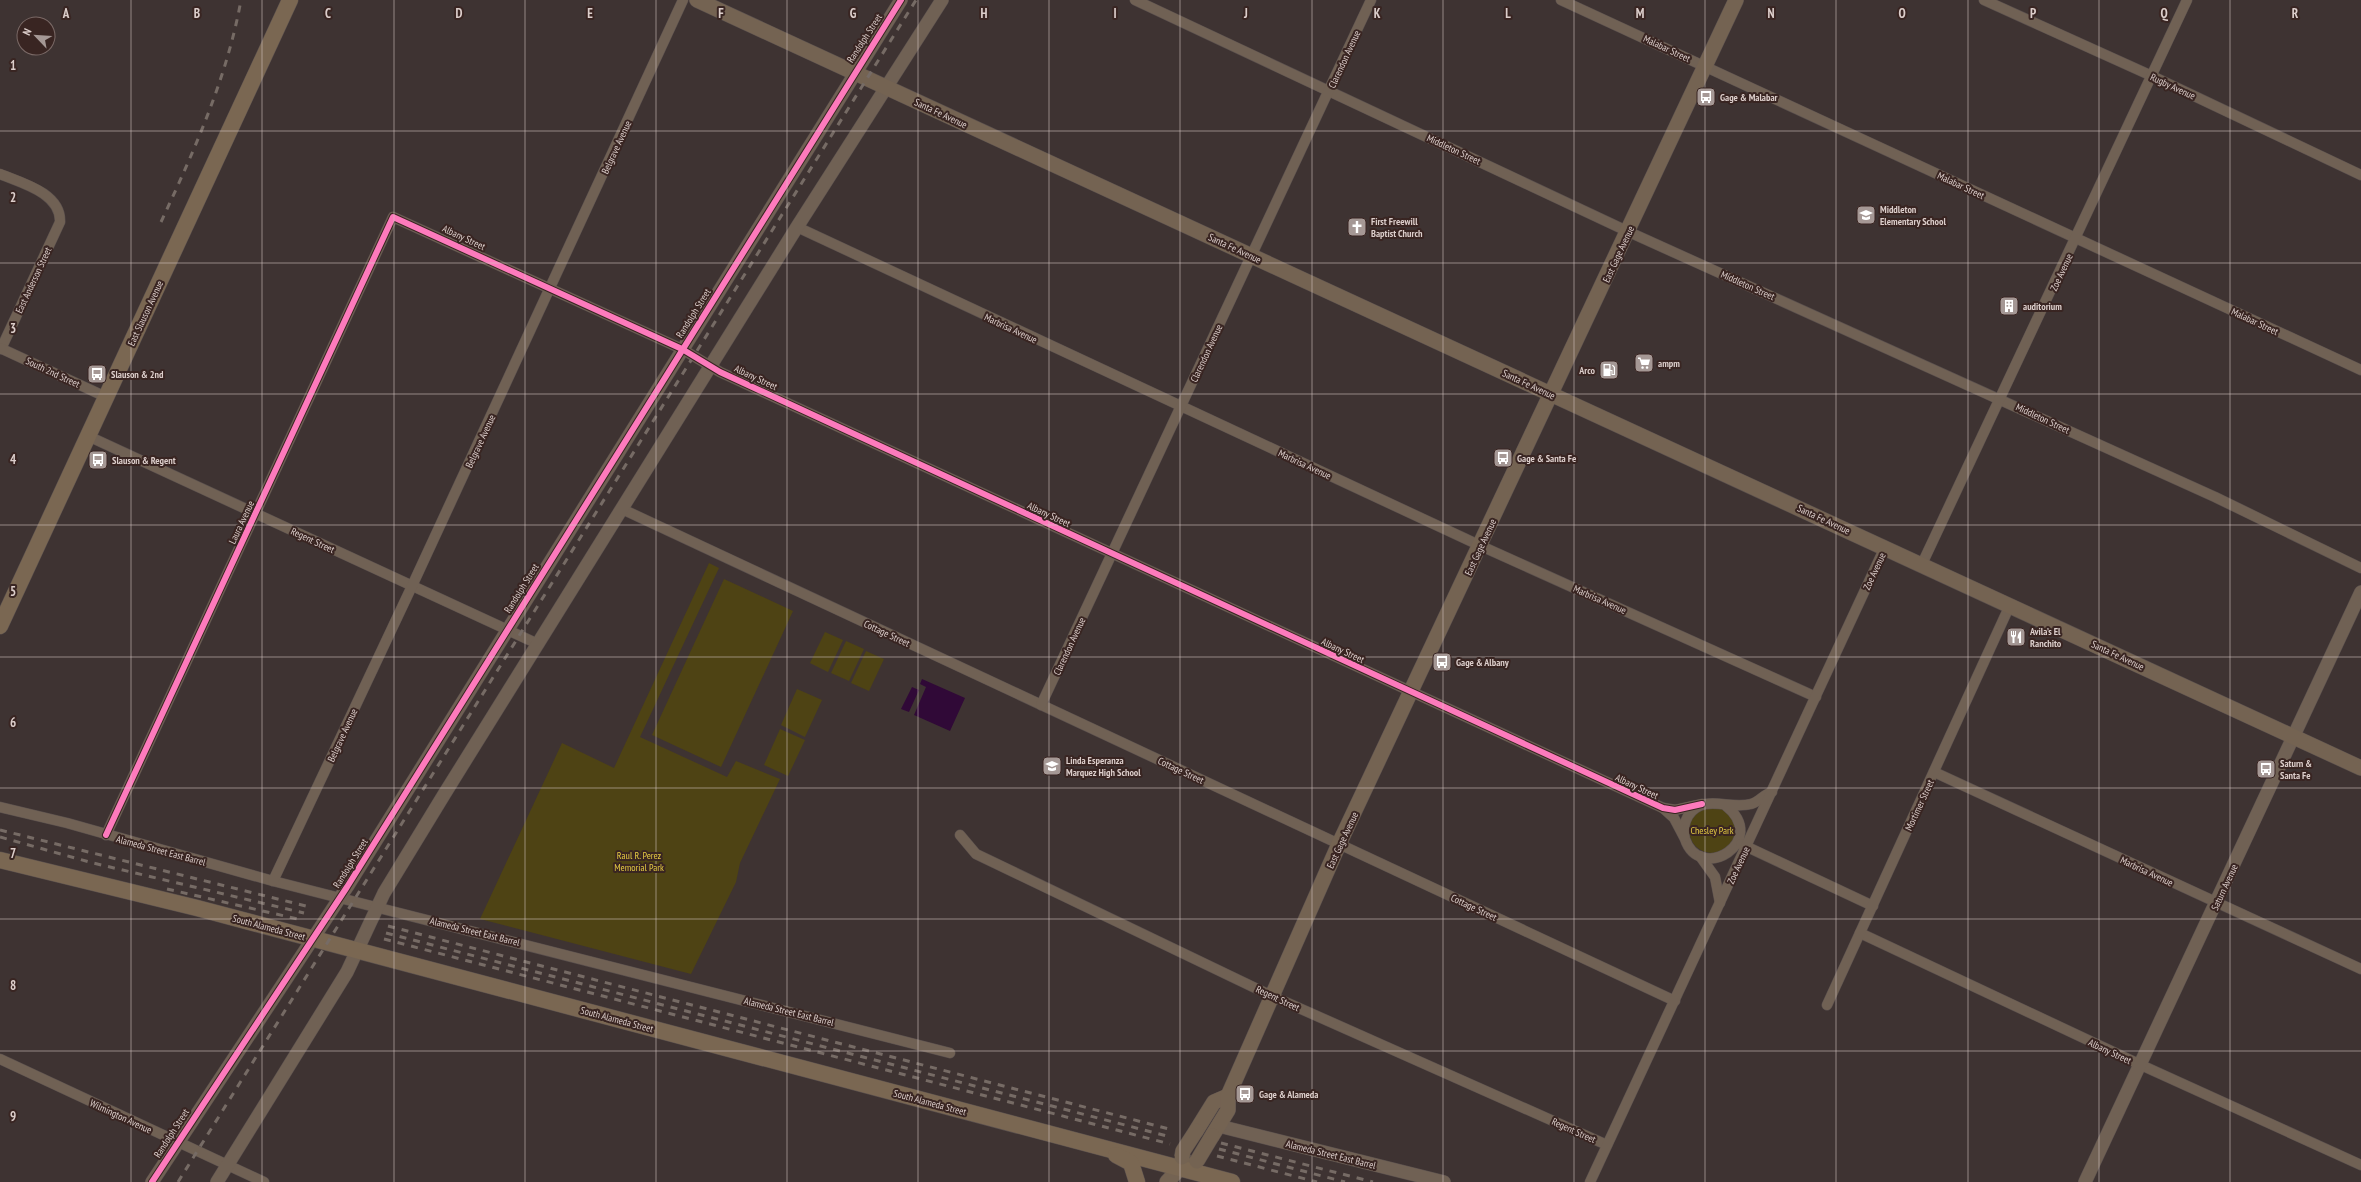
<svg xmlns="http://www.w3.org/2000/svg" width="2361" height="1182" viewBox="0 0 2361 1182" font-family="'PT Sans Narrow',sans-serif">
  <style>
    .green { fill: #4e4314 }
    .water { fill: #300937 }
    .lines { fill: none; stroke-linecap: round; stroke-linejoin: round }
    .minor-casing { stroke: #5a504e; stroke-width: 11 }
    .tertiary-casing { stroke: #5a504e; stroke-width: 14 }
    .secondary-casing { stroke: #5a504e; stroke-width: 16 }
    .primary-casing { stroke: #5a504e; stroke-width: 17 }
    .minor { stroke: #706154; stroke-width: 10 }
    .tertiary { stroke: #706154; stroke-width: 13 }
    .secondary { stroke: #746352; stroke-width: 15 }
    .primary { stroke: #7a6752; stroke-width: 16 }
    .rail { stroke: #766b65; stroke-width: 3; stroke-dasharray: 7 7; stroke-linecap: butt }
    .secondary-bridge-casing { stroke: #5a504e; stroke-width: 16; stroke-linecap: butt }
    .secondary-bridge { stroke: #746352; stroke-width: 15 }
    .cycleway-casing { stroke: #392522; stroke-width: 8 }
    .cycleway { stroke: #fd7abc; stroke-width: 6 }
    .grid { fill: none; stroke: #dccecb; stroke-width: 1; stroke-opacity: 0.55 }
    .labels { text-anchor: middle; stroke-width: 4; stroke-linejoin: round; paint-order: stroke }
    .street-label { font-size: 10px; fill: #dccecb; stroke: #392522 }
    .poi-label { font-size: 10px; font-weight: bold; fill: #dccecb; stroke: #392522; text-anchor: start }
    .park-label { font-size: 10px; fill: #e4ca42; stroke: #392522 }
    .grid-label { font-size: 13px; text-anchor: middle; font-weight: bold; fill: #dccecb; stroke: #392522; stroke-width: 4; stroke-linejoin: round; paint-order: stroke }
  </style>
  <rect width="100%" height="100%" fill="#3e3332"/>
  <g class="green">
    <polygon points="709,563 719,568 640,737 727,777 736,761 780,779 740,863 736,882 691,974 480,919 562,743 614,768"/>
    <polygon points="724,579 793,611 721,767 652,735"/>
    <polygon points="825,632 843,640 828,672 810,663"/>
    <polygon points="846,641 864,649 849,681 831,673"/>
    <polygon points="866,651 884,659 869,691 851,683"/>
    <polygon points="797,689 822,700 805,737 781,725"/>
    <polygon points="780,729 805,740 788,776 764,765"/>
    <circle cx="1712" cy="830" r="23"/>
  </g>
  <g class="water">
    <polygon points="922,679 965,698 950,731 914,715 926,687 920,684"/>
    <polygon points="912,687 919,690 909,712 901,709"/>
  </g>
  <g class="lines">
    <defs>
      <g id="minor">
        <polyline points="1135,0 1629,232 2215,497 2361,568"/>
        <polyline points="1561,0 2361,370"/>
        <polyline points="1984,0 2152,76 2361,175"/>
        <path d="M0,174C22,183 61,193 60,222L1,349"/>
        <polyline points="797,227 1481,546 1816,697"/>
        <polyline points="0,348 106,397"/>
        <polyline points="88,436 538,644"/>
        <polyline points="622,509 1675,1001"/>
        <polyline points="1922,564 2187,0"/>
        <polyline points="1041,705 1371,0"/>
        <polyline points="1934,772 2361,969"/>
        <path d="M1725,805C1771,841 1700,884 1685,839C1683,832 1684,823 1688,816C1703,793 1729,810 1751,804C1759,802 1764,794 1772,792"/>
        <polyline points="0,807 67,823 273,881 950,1053"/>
        <polyline points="1663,808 1674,818 1684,837"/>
        <polyline points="106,835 393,217 682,349 720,372 1663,808 1675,810 1702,804"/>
        <polyline points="960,835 976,854 1272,996 1607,1145"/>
        <polyline points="1741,844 1873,906"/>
        <polyline points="1700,856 1715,877 1720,903"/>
        <polyline points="273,881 412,586 683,0"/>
        <polyline points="1860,933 2141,1065 2361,1165"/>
        <polyline points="1827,1005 2010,605"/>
        <polyline points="0,1059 264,1182"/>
        <polyline points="1590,1182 1885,547"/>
      </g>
      <g id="tertiary">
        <polyline points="1219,1126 1444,1182"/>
        <polyline points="152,1182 347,887 901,0"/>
        <polyline points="217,1182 347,972 384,893 445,793 797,227 942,0"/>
        <polyline points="2085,1182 2361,592"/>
      </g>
      <g id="secondary">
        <polyline points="697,0 2361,768"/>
        <polyline points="1196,1131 1214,1102 1228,1096"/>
        <polyline points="1212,1136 1228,1110 1228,1096 1339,844 1736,0"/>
        <polyline points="1167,1182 1181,1167 1191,1163"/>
      </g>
      <g id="primary">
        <polyline points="0,626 290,0"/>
        <polyline points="0,860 197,908 1232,1182"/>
        <polyline points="1116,1155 1131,1163 1137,1182"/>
      </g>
    </defs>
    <use href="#minor" class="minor-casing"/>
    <use href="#tertiary" class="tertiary-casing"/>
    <use href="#secondary" class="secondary-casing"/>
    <use href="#primary" class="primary-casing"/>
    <use href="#minor" class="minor"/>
    <use href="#tertiary" class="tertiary"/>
    <use href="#secondary" class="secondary"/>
    <use href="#primary" class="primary"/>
    <g class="rail">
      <path d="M161,222C194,151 227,78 241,0"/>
      <polyline points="0,830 306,906"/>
      <polyline points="0,837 93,863 304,913"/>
      <polyline points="167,889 302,920"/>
      <polyline points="388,926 1173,1130"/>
      <polyline points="386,933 1171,1137"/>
      <polyline points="384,939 1170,1144"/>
      <polyline points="1221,1143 1373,1182"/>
      <polyline points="1219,1149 1345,1182"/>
      <polyline points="1217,1156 1317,1182"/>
      <polyline points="178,1182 916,0"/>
    </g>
    <defs>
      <g id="secondary-bridge">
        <polyline points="1182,1157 1183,1151 1196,1131"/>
        <polyline points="1197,1161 1212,1136"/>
      </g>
    </defs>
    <use href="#secondary-bridge" class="secondary-bridge-casing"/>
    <use href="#secondary-bridge" class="secondary-bridge"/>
    <defs>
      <g id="cycleway">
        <polyline points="106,835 393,217 682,349 720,372 1663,808 1675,810 1702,804"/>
        <polyline points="152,1182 347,887 901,0"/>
      </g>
    </defs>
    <use href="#cycleway" class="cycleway-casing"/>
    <use href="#cycleway" class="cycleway"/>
  </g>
  <path class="grid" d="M131,0V1182M262,0V1182M394,0V1182M525,0V1182M656,0V1182M787,0V1182M918,0V1182M1049,0V1182M1180,0V1182M1312,0V1182M1443,0V1182M1574,0V1182M1705,0V1182M1836,0V1182M1968,0V1182M2099,0V1182M2230,0V1182M0,131H2361M0,263H2361M0,394H2361M0,525H2361M0,657H2361M0,788H2361M0,919H2361M0,1051H2361"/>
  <defs>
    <symbol id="bus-square" viewBox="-11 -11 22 22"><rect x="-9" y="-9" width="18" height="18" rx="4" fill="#a59895" stroke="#392522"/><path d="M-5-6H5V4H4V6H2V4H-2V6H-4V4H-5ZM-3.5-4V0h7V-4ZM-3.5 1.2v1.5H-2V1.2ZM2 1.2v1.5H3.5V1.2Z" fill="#fff"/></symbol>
    <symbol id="school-square" viewBox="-11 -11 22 22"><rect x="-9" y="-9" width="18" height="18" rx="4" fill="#a59895" stroke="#392522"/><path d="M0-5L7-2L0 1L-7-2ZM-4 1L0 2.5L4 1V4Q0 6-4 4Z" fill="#fff"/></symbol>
    <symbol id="church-square" viewBox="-11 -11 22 22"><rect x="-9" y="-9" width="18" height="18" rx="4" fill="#a59895" stroke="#392522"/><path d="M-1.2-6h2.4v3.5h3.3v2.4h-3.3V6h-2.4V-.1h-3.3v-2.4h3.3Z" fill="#fff"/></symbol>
    <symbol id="building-square" viewBox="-11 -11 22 22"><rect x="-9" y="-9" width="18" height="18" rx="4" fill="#a59895" stroke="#392522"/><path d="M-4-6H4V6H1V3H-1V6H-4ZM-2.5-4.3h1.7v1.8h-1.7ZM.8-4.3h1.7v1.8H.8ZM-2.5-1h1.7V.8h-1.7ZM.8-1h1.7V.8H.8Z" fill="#fff"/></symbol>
    <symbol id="supermarket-square" viewBox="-11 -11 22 22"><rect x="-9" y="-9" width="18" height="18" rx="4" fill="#a59895" stroke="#392522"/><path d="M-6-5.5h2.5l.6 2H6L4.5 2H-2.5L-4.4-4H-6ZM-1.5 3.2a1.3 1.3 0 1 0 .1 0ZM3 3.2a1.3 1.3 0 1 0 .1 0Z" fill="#fff"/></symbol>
    <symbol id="fuel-square" viewBox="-11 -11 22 22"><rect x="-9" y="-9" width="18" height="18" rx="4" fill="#a59895" stroke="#392522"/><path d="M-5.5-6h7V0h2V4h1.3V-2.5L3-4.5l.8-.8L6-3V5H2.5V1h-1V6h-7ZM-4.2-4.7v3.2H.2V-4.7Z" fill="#fff"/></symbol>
    <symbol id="restaurant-square" viewBox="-11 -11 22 22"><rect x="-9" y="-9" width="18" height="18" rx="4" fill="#a59895" stroke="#392522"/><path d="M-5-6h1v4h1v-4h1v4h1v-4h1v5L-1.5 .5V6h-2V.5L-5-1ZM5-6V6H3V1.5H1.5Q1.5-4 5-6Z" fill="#fff"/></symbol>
  </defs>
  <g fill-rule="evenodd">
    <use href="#bus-square" x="1695" y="86" width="22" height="22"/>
    <use href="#school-square" x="1855" y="204" width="22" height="22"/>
    <use href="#church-square" x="1346" y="216" width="22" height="22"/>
    <use href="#building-square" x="1998" y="295" width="22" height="22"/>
    <use href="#supermarket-square" x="1633" y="352" width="22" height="22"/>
    <use href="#fuel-square" x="1598" y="359" width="22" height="22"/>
    <use href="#bus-square" x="86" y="363" width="22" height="22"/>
    <use href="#bus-square" x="1492" y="447" width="22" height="22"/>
    <use href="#bus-square" x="87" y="449" width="22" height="22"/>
    <use href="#restaurant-square" x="2005" y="626" width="22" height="22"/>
    <use href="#bus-square" x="1431" y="651" width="22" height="22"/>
    <use href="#school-square" x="1041" y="755" width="22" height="22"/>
    <use href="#bus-square" x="2255" y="758" width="22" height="22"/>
    <use href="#bus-square" x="1234" y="1083" width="22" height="22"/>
  </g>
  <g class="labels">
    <g class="street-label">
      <text transform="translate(864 38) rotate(-57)" y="4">Randolph Street</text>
      <text transform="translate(1667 48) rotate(25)" y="4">Malabar Street</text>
      <text transform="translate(1344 59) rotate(-65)" y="4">Clarendon Avenue</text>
      <text transform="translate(2173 86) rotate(25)" y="4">Rugby Avenue</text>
      <text transform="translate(941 113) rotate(25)" y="4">Santa Fe Avenue</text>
      <text transform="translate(616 147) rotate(-65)" y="4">Belgrave Avenue</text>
      <text transform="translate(1454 149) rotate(25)" y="4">Middleton Street</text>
      <text transform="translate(1961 185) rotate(25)" y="4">Malabar Street</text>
      <text transform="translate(464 237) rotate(25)" y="4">Albany Street</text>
      <text transform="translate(1235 248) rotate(25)" y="4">Santa Fe Avenue</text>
      <text transform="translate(1618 254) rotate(-65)" y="4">East Gage Avenue</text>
      <text transform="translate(2061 272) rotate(-65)" y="4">Zoe Avenue</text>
      <text transform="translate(33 280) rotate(-65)" y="4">East Anderson Street</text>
      <text transform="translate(1748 285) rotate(24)" y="4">Middleton Street</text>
      <text transform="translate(145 313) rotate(-65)" y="4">East Slauson Avenue</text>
      <text transform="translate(693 313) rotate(-58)" y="4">Randolph Street</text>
      <text transform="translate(2255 321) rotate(25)" y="4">Malabar Street</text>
      <text transform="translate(1011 328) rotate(25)" y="4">Marbrisa Avenue</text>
      <text transform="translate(1206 353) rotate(-65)" y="4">Clarendon Avenue</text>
      <text transform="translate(53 372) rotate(25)" y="4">South 2nd Street</text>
      <text transform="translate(756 377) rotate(25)" y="4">Albany Street</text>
      <text transform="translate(1529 384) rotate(25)" y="4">Santa Fe Avenue</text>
      <text transform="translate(2043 418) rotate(25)" y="4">Middleton Street</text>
      <text transform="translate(480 441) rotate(-65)" y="4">Belgrave Avenue</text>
      <text transform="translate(1305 464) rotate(25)" y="4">Marbrisa Avenue</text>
      <text transform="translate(1049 514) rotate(25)" y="4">Albany Street</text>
      <text transform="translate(1824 519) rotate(25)" y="4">Santa Fe Avenue</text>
      <text transform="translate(241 522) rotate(-65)" y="4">Laura Avenue</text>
      <text transform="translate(313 540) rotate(25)" y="4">Regent Street</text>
      <text transform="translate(1480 547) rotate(-65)" y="4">East Gage Avenue</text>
      <text transform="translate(1874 571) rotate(-65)" y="4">Zoe Avenue</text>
      <text transform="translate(521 588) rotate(-58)" y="4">Randolph Street</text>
      <text transform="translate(1600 599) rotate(24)" y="4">Marbrisa Avenue</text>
      <text transform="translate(887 633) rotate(25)" y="4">Cottage Street</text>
      <text transform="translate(1069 646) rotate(-65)" y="4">Clarendon Avenue</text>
      <text transform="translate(1343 650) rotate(25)" y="4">Albany Street</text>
      <text transform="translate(2118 655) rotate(25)" y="4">Santa Fe Avenue</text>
      <text transform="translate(342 735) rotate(-65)" y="4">Belgrave Avenue</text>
      <text transform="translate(1181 770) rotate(25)" y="4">Cottage Street</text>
      <text transform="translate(1637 786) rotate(25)" y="4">Albany Street</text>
      <text transform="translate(1919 805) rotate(-65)" y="4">Mortimer Street</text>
      <text transform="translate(1342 840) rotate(-65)" y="4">East Gage Avenue</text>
      <text transform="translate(161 850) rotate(15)" y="4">Alameda Street East Barrel</text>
      <text transform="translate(350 863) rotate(-58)" y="4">Randolph Street</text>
      <text transform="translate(1738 865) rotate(-65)" y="4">Zoe Avenue</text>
      <text transform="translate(2147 871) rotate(25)" y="4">Marbrisa Avenue</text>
      <text transform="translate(2224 887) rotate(-65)" y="4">Saturn Avenue</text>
      <text transform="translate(1474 907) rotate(25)" y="4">Cottage Street</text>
      <text transform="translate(269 927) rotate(15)" y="4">South Alameda Street</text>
      <text transform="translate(475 931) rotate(14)" y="4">Alameda Street East Barrel</text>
      <text transform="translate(1278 998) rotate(25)" y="4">Regent Street</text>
      <text transform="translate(789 1011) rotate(14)" y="4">Alameda Street East Barrel</text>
      <text transform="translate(617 1019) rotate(15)" y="4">South Alameda Street</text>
      <text transform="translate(2110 1051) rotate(25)" y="4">Albany Street</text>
      <text transform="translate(930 1102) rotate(15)" y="4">South Alameda Street</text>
      <text transform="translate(121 1116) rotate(25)" y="4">Wilmington Avenue</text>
      <text transform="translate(1574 1130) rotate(24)" y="4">Regent Street</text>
      <text transform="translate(171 1133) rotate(-57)" y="4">Randolph Street</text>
      <text transform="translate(1331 1154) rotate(14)" y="4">Alameda Street East Barrel</text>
    </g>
    <g class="poi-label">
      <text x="1720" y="101">Gage &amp; Malabar</text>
      <text x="1880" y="213">Middleton<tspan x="1880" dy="12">Elementary School</tspan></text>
      <text x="1371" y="225">First Freewill<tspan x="1371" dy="12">Baptist Church</tspan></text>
      <text x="2023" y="310">auditorium</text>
      <text x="1658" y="367">ampm</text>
      <text x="1595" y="374" text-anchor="end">Arco</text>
      <text x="111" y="378">Slauson &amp; 2nd</text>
      <text x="1517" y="462">Gage &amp; Santa Fe</text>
      <text x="112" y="464">Slauson &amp; Regent</text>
      <text x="2030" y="635">Avila’s El<tspan x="2030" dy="12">Ranchito</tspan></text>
      <text x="1456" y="666">Gage &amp; Albany</text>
      <text x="1066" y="764">Linda Esperanza<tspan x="1066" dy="12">Marquez High School</tspan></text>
      <text x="2280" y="767">Saturn &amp;<tspan x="2280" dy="12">Santa Fe</tspan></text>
      <text x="1259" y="1098">Gage &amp; Alameda</text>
    </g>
    <g class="park-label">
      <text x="1712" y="834">Chesley Park</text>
      <text x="639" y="859">Raul R. Perez<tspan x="639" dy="12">Memorial Park</tspan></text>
    </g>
  </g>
  <g class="grid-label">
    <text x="66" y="18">A</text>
    <text x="197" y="18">B</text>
    <text x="328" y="18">C</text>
    <text x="459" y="18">D</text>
    <text x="590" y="18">E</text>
    <text x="721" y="18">F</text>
    <text x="853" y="18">G</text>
    <text x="984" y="18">H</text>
    <text x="1115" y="18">I</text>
    <text x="1246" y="18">J</text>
    <text x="1377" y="18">K</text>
    <text x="1508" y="18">L</text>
    <text x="1640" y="18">M</text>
    <text x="1771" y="18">N</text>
    <text x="1902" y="18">O</text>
    <text x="2033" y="18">P</text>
    <text x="2164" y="18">Q</text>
    <text x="2295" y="18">R</text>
    <text x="13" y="70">1</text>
    <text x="13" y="202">2</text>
    <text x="13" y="333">3</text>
    <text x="13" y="464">4</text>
    <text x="13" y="596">5</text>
    <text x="13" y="727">6</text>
    <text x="13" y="858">7</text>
    <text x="13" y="990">8</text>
    <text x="13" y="1121">9</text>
  </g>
  <g transform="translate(36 36) rotate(295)"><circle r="19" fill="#392522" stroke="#7a6966"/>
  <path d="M0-3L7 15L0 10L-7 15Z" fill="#a59895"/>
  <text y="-6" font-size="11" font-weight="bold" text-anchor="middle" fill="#dccecb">N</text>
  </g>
</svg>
